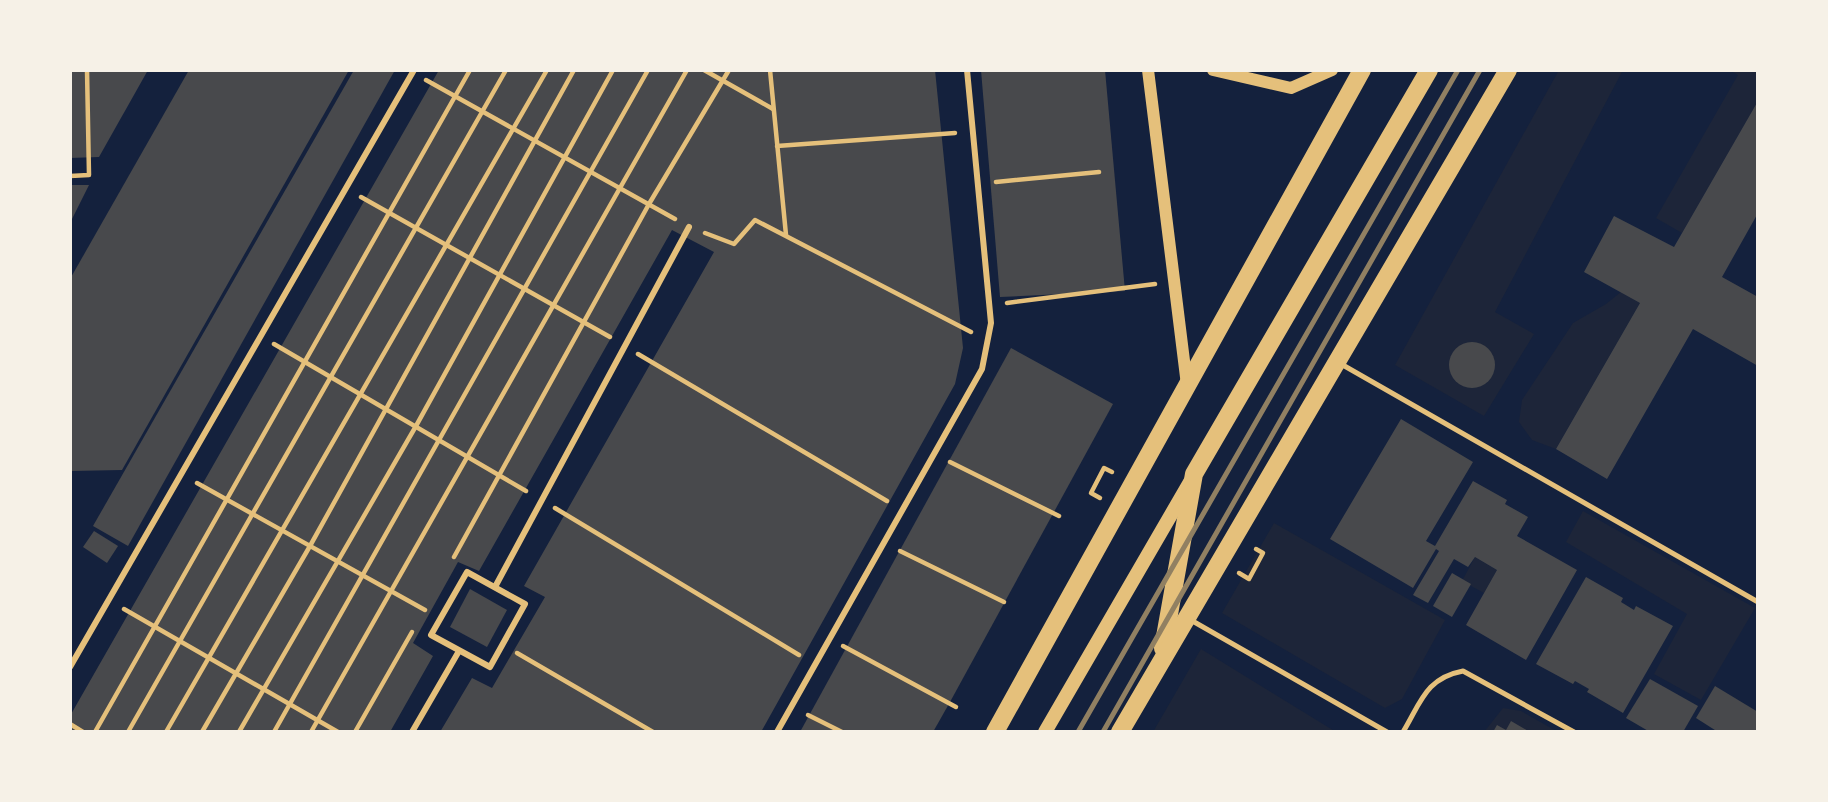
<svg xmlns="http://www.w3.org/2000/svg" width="1828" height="802" viewBox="0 0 1828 802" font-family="'Work Sans',sans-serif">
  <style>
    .green { fill: #1d2539 }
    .building { fill: #48494c }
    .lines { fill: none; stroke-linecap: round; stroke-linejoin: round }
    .path { stroke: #e5c07b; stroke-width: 4.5 }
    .service { stroke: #e5c07b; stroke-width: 5 }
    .pedestrian { stroke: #e5c07b; stroke-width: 6 }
    .tertiary { stroke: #e5c07b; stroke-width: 12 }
    .secondary { stroke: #e5c07b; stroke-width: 14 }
    .primary { stroke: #e5c07b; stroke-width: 18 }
    .rail { stroke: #918062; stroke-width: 5 }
  </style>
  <rect width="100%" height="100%" fill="#14213d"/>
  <g class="green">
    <polygon points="1559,70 1623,70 1495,312 1534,334 1484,416 1395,365"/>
    <polygon points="1729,70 1758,70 1758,101 1682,233 1656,218 1738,75"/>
    <polygon points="1621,292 1640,303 1556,449 1532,440 1519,422 1522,400 1573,323 1606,304"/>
    <polygon points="1583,511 1755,608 1701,700 1654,674 1687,614 1566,542"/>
    <polygon points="1274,523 1445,620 1402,699 1385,708 1222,613"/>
    <polygon points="1475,557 1497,570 1484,593 1462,581"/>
    <polygon points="1201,649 1336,732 1153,732"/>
    <polygon points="1503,708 1521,711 1558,732 1484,732"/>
  </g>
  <g class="building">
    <polygon points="70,70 148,70 99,157 70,158"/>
    <polygon points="189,70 349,70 122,470 70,471 70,279"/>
    <polygon points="354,70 395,70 128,546 93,526"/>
    <polygon points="439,70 935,70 963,348 955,384 761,732 440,732 472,678 492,688 545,597 524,586 714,252 672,230 479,571 458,562 413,643 433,656 390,732 70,732 70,716"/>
    <polygon points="981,70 1105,70 1125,291 1000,297"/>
    <polygon points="1758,101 1758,213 1722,277 1758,297 1758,366 1693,329 1607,479 1556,449 1640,303 1584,272 1614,216 1674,247"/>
    <polygon points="70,185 89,185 70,223"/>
    <circle cx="1472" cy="365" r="23"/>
    <polygon points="1011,348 1113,404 950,702 933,732 800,732"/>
    <polygon points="1401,419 1473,462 1426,541 1435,546 1473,481 1507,500 1505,504 1528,517 1517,536 1577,570 1526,660 1466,625 1497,570 1475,557 1468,567 1454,559 1428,603 1413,595 1439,551 1436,549 1413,588 1330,539"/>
    <polygon points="94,531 118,546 107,563 83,547"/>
    <polygon points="1452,573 1471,584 1452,617 1433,606"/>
    <polygon points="1586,577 1623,598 1621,602 1634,610 1636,606 1673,626 1623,713 1587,692 1589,689 1575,681 1573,684 1536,664"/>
    <polygon points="470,589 507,610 487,647 450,627"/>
    <polygon points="1650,679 1698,706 1683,732 1650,732 1626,718"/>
    <polygon points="1715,686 1758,712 1758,732 1718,732 1696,718"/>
    <polygon points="1511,721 1530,732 1493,732 1497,725 1506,730"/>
  </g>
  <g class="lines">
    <g class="path">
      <polyline points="704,70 773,109"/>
      <polyline points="770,70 786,235"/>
      <polyline points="426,80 675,219"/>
      <polyline points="777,146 955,133"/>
      <polyline points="70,176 89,175 87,70"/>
      <polyline points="996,182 1099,172"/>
      <polyline points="361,197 610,337"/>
      <polyline points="705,233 734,244 755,220 971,332"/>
      <polyline points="1007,303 1155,284"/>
      <polyline points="274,344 526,491"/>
      <polyline points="638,354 887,501"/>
      <polyline points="950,462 1059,516"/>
      <polyline points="197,483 425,610"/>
      <polyline points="1100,498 1091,493 1104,468 1112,472"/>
      <polyline points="555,508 799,655"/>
      <polyline points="900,551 1004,602"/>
      <polyline points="454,557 649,204 729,70"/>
      <polyline points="1239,573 1249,579 1263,553 1256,549"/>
      <polyline points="124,609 338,732"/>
      <polyline points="843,646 956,707"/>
      <polyline points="517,653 653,732"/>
      <polyline points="808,715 842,732"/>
      <polyline points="70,724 83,732"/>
      <polyline points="95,732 470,70"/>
      <polyline points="128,732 506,70"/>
      <polyline points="166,732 547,70"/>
      <polyline points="202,732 310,546 574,70"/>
      <polyline points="239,732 416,426 613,70"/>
      <polyline points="274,732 648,70"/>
      <polyline points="311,732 687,70"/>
      <polyline points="355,732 412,632"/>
    </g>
    <g class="service">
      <polyline points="1341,364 1758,602"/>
      <polyline points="1189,619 1387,732"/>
      <path d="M1403,732C1421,702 1426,678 1463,671L1574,732"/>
    </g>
    <g class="pedestrian">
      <polygon points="467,572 525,604 490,667 431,635"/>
      <polyline points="495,587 689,227"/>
      <polyline points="70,667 414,70"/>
      <polyline points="412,732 459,651"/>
      <polyline points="777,732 982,369 991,323 967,70"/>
    </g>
    <g class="tertiary">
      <polyline points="1148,70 1187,385"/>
      <polyline points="1213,70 1291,88 1332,70"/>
    </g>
    <polyline class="secondary" points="1045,732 1190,482"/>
    <g class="primary">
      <polyline points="1163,648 1194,474 1429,70"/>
      <polyline points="995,732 1362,70"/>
      <polyline points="1120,732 1508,70"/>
    </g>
    <g class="rail">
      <polyline points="1078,732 1458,70"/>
      <polyline points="1103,732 1480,70"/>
    </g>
  </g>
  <rect width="1828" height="802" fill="none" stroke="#f6f1e7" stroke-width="144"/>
</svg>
